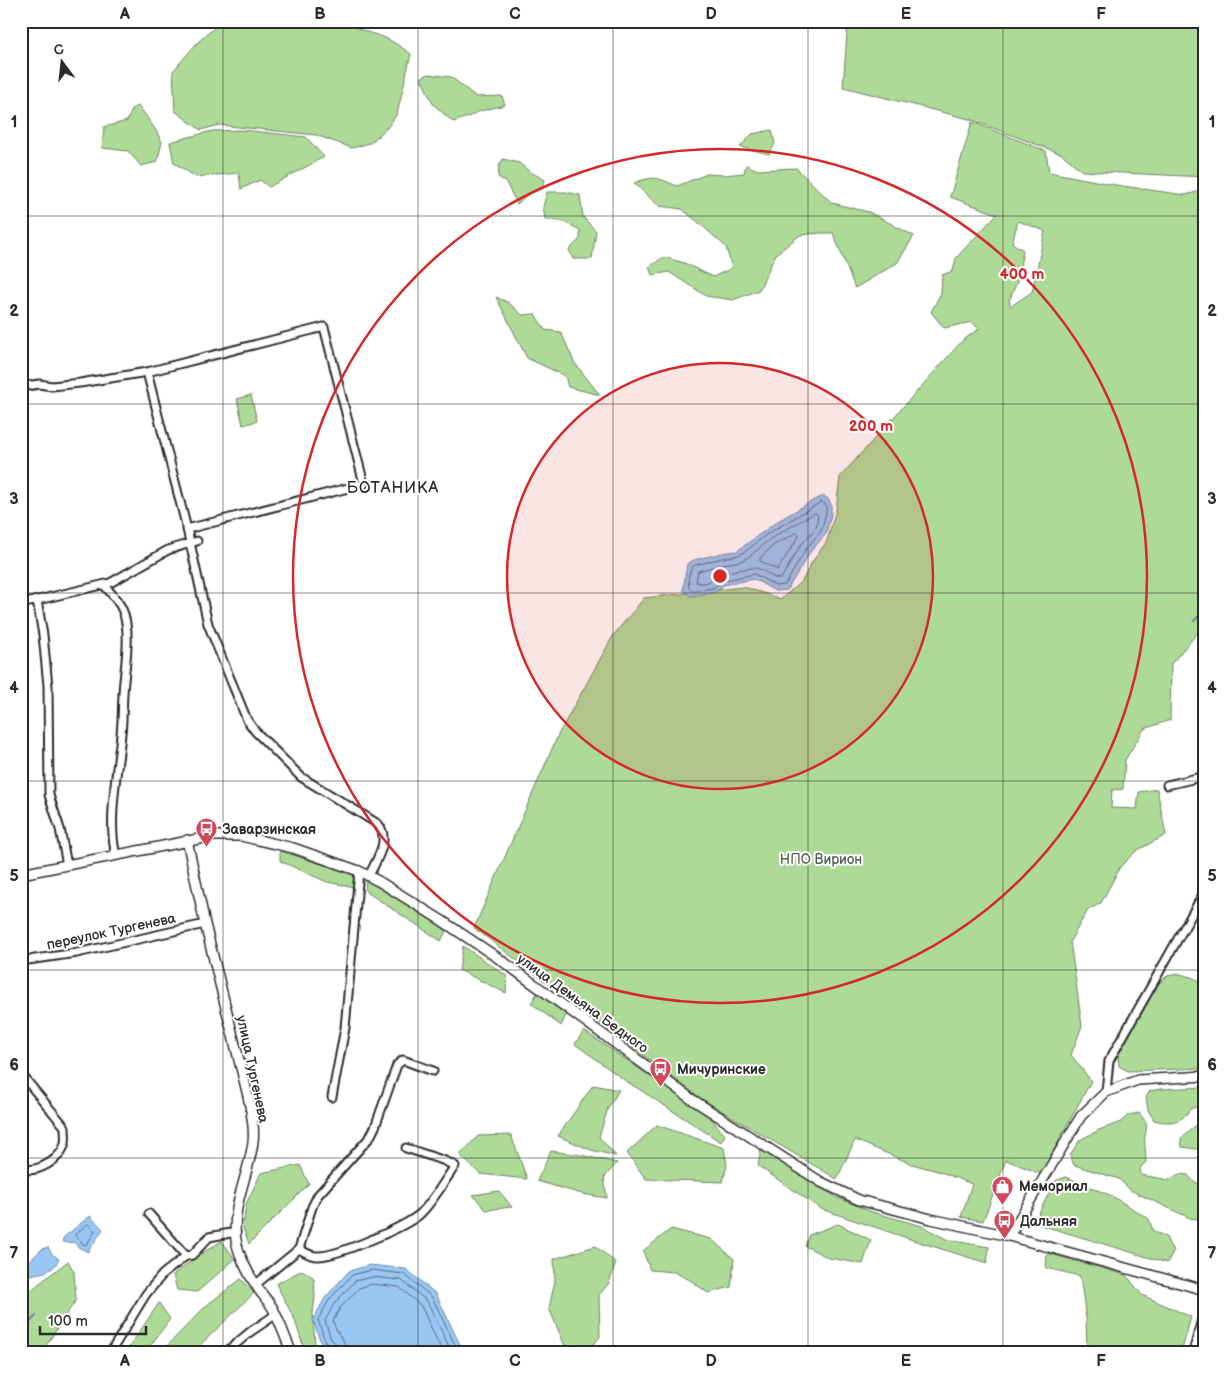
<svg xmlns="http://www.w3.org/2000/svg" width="1226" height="1374" viewBox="0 0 1226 1374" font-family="'Balsamiq Sans',sans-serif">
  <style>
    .green { fill: #aeda97; stroke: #6c8261; fill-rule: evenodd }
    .water { fill: #99c7f4; stroke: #6d89a4 }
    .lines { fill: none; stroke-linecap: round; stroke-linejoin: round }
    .shore { stroke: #57697b; stroke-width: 1 }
    .stream { stroke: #6d89a4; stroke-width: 2 }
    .street-casing { stroke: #2b2b2b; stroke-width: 11 }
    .secondary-casing { stroke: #2b2b2b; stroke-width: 12 }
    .street { stroke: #fff; stroke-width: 7 }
    .secondary { stroke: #fff; stroke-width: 9 }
    .grid { fill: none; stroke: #2b2b2b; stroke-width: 1; stroke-opacity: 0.55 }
    .ring { fill: none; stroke: #d62828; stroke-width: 2.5 }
    .labels { text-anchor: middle; stroke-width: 4; stroke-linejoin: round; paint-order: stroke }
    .poi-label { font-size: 14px; font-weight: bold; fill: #2b2b2b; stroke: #fff; text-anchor: start }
    .park-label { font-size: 14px; fill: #52604b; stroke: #fff }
    .street-label { font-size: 14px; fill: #2b2b2b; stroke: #fff }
    .quarter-label { font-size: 16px; letter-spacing: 1px; fill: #2b2b2b; stroke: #fff }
    .centre { fill: #d62828; stroke: #fff; stroke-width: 2.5 }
    .ring-label { font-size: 15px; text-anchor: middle; font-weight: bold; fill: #d62828; stroke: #fff; stroke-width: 4; stroke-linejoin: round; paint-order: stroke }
    .neatline { fill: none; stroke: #2b2b2b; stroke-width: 2 }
    .grid-label { font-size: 16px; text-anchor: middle; font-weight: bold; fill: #2b2b2b }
  </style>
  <rect width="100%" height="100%" fill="#fff"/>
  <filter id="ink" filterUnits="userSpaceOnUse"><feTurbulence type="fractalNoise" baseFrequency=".02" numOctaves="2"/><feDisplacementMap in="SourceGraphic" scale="10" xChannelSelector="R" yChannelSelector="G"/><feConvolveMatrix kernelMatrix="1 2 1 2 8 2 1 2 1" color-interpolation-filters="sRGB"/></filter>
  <g filter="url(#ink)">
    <g class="green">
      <path d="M222,21H346C356,29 367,32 380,36C392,40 401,47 411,54L397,114L387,128L370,143L352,148L316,135L219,125L201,130L175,111L173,71L197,43Z"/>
      <polygon points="848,21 1205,21 1205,177 1082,171 1062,154 969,119 843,87"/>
      <polygon points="428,74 451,77 476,97 502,96 505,105 480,111 468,117 453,122 433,104 421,78"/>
      <polygon points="139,106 155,129 162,142 157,162 141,166 128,151 102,148 104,127 127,121 133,108"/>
      <path d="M972,122L1046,151L1049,172L1116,185L1185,195L1205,190V624L1171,664L1170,720L1144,729L1125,760L1123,789L1112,790L1111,808L1137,809L1139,792L1157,789L1166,835L1136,851L1120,867L1101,903L1088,910L1070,941L1082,1026L1071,1055L1091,1081L1041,1174L1006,1160L983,1221L961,1217L972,1184L941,1172L912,1164L855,1140L837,1179L700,1098L474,928L558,735L613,636L644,598L744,587L781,599L802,581L812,562L827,541L836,510L840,477L963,340L979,329L972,322L944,328L931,312L941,293L942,275L953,271L956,258L997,214L950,197ZM1018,221L1045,231L1032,292L1011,306L1009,301L1017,282L1023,250L1012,243Z"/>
      <polygon points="243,130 306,137 324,157 269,187 260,180 241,189 239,173 196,177 174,163 170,142 212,131"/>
      <polygon points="772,130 775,144 769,154 740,147 752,134"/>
      <polygon points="503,159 519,163 529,171 545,180 542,188 528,194 517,204 505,181 498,177 499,166"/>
      <path d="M746,165L758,170L796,168L832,203L869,212L914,236L897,263L855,288L833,233H820L800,235L776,254L759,290L733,300L706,296L669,272L652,275L649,267L664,257L684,263L713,277L732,268L726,247L698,222L682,209L659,206L634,183C655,175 658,178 677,186L707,174L725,175L744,173Z"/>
      <polygon points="547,192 566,192 580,195 583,217 596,231 592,259 573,259 569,250 580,239 580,230 565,222 545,219 543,207"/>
      <polygon points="496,297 509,303 522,315 535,314 545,330 561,332 574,362 600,395 568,387 565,376 527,358"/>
      <polygon points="251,395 257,421 243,425 237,399"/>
      <polygon points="280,851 354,874 353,887 327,882 280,861"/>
      <polygon points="366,878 429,915 446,931 441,941 365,891"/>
      <polygon points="463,946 507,976 506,993 459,970"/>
      <polygon points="1180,974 1191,977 1205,983 1205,1068 1128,1071 1119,1066 1118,1055 1159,983 1167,976"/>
      <polygon points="538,992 567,1013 561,1026 531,1003"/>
      <polygon points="584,1031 710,1117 725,1135 721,1142 623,1079 575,1044"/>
      <polygon points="593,1085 619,1090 608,1108 599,1137 616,1156 591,1150 558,1136"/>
      <path d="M1205,1087V1142L1197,1149L1182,1147L1181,1138L1194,1127L1203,1112L1199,1106L1190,1109C1182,1123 1168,1124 1154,1120L1148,1110L1146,1097L1150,1091L1161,1089Z"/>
      <path d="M1139,1113C1153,1129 1143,1128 1145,1145C1145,1151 1146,1156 1146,1162L1140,1168L1141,1175L1169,1180L1179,1174L1188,1175L1194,1182L1205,1185V1223L1204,1220L1190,1218L1130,1190L1119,1179L1074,1165L1070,1155L1080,1140L1099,1130L1121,1122L1128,1115Z"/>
      <polygon points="657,1125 724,1148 727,1165 723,1182 646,1179 627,1153"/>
      <polygon points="511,1135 527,1179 480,1174 460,1155 478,1136"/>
      <polygon points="761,1150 836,1197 872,1212 922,1226 948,1240 989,1247 987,1263 922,1243 821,1209 758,1166"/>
      <polygon points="551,1151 581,1155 617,1163 604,1178 607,1198 582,1194 537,1181"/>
      <polygon points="300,1165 309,1184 249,1244 243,1228 246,1204 261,1173"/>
      <polygon points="1066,1177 1112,1196 1149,1219 1153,1231 1166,1237 1170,1246 1174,1250 1167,1263 1034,1223 1055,1181"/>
      <polygon points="499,1191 512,1207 486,1210 473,1195"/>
      <polygon points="838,1224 871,1240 863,1264 829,1258 805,1246 809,1235"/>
      <polygon points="671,1229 711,1239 734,1259 731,1287 708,1293 690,1280 674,1272 650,1270 643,1251"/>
      <polygon points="222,1241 235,1259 197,1292 177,1290 173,1275 202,1253"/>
      <polygon points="595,1246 616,1263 609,1283 599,1295 600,1337 587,1352 565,1346 549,1308 555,1281 554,1259"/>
      <polygon points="1047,1253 1126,1275 1142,1295 1191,1317 1181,1353 1087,1353 1086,1318 1080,1276 1046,1268"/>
      <polygon points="68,1261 74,1272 76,1300 41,1353 21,1353 21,1298"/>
      <polygon points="302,1270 314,1278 315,1297 313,1313 315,1348 303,1345 294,1318 276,1284"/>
      <polygon points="241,1279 254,1293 192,1353 160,1353 207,1305"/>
      <polygon points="159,1303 170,1319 145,1353 125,1353"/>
    </g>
    <g class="water">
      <polygon points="824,496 828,499 831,504 831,514 826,534 810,552 787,590 775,591 754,579 723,585 716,592 691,596 683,590 687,564 694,560 722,553 737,551 778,521 814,500"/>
      <polygon points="90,1216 103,1229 88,1252 78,1247 74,1242 66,1243 62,1241 64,1237"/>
      <path d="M48,1247L52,1254L59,1259C57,1262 55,1267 51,1269C38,1277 28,1269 21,1287V1269L42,1249Z"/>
      <polygon points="370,1265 406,1269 436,1294 464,1353 336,1353 323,1349 313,1320 325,1298 349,1271"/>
    </g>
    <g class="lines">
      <g class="shore">
        <path d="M822,502L826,505V513L821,531L806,549L785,585L776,586L754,574L722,581L713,588L693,591L689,588C688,580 688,569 695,565L722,558L739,555L746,551L767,534Z"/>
        <path d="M815,513L818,515L816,528L800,546L781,579C771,580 764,567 752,568C742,569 730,571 721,574C711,578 709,586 696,582L698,571L723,564L741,561L750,556L770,539Z"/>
        <polygon points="796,533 798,533 799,536 778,569 776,569 760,561 760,558 774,545"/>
        <polygon points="88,1224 95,1231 87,1244 84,1245 75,1235"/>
        <polyline points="333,1353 332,1348 326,1344 318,1320 329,1300 352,1275 371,1270 404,1274 432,1297 459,1353"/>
        <polyline points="339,1353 338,1345 331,1339 325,1321 334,1304 355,1281 372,1277 401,1280 427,1301 452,1353"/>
        <path d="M347,1353C346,1339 336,1335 333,1321L340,1308L359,1288L372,1284L399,1287L421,1306L443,1353"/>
      </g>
      <g class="stream">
        <polyline points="1194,621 1205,610"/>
        <polyline points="21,1332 36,1316"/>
      </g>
      <defs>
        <g id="street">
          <path d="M147,372L187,529L208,624L247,720L255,731L301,777L378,824C391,840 376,860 369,876"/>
          <polyline points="21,387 39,384 52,386 80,383 147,372 324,327 364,484 187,529"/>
          <path d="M104,585C110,592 118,600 122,609C131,629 126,659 124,681C122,698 123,716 121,734C118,768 107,822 116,855"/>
          <polyline points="37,600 43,635 48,686 49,795 60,829 67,865"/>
          <polyline points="21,604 110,583 168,550 197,541"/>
          <polyline points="1167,785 1205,776"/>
          <polyline points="21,961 77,953 205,924"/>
          <path d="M21,1074L65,1127C65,1132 66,1138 65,1143C61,1160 38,1173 21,1169"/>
          <polyline points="1106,1092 1109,1061 1205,891"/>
          <polyline points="332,1097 345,1028 359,871"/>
          <polyline points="149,1214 186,1256"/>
          <path d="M299,1249C305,1252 310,1256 317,1256C336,1257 405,1227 420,1214C432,1203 445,1180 455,1166L445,1161L406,1148"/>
          <polyline points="255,1285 299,1249 312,1207 318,1195 370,1137 375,1127 397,1065 403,1060 433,1071"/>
          <polyline points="110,1353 146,1294 163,1274 186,1256 192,1255 209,1237 236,1232"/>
          <polyline points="225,1353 250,1332 275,1315"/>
          <polyline points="1193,1353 1205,1308"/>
        </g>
        <g id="secondary">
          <path d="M187,840L205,924L248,1096C251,1111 255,1127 253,1142C249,1175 231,1205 236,1240C238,1253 248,1274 256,1285C260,1293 267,1299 272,1307C280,1321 285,1338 292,1353"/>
          <polyline points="21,874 214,836 241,836 293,848 359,871 380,882 441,920 501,960 690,1098 821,1182 859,1200 931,1219 1009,1236 1205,1290"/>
          <polyline points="1009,1236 1081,1116 1106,1092 1138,1080 1205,1076"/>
        </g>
      </defs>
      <use href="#street" class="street-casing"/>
      <use href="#secondary" class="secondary-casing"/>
      <use href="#street" class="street"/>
      <use href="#secondary" class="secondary"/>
    </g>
  </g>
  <path class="grid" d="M223,21V1353M418,21V1353M613,21V1353M808,21V1353M1003,21V1353M21,216H1205M21,404H1205M21,593H1205M21,781H1205M21,970H1205M21,1158H1205"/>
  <circle cx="720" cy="576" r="213" fill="#d62828" fill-opacity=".12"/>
  <g class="ring">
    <circle cx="720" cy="576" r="213"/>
    <circle cx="720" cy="576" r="427"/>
  </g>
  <defs>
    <symbol id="bus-pin" viewBox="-11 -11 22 30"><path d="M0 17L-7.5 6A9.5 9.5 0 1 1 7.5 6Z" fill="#d1495b" stroke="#fff"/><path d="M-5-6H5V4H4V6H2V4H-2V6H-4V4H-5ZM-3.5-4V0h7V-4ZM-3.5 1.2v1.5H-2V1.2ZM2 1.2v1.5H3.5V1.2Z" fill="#fff"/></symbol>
    <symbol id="shop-pin" viewBox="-11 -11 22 30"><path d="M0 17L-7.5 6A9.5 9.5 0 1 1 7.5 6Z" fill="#d1495b" stroke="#fff"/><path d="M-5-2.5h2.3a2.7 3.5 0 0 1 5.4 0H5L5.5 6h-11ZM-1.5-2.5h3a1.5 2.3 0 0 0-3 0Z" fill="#fff"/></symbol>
  </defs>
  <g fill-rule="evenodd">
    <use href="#bus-pin" x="194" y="816" width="25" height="34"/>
    <use href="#bus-pin" x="648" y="1056" width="25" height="34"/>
    <use href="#shop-pin" x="990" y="1174" width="25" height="34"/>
    <use href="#bus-pin" x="992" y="1208" width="25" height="34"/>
  </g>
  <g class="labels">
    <g class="poi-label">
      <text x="222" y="834">Заварзинская</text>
      <text x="677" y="1074">Мичуринские</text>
      <text x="1019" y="1191">Мемориал</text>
      <text x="1020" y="1226">Дальняя</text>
    </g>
    <g class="park-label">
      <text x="821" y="864">НПО Вирион</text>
    </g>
    <g class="street-label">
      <text transform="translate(111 931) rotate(-12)" y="5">переулок Тургенева</text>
      <text transform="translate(583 1003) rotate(36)" y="5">улица Демьяна Бедного</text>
      <text transform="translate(253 1069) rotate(78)" y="5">улица Тургенева</text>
    </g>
    <g class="quarter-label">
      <text x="393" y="493">БОТАНИКА</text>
    </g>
  </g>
  <circle cx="720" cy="576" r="8" class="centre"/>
  <g class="ring-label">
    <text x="1022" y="279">400 m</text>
    <text x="871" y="431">200 m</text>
  </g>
  <rect width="1226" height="1374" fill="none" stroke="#fff" stroke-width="55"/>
  <g transform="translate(62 62) rotate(345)" stroke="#ffffff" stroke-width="4" paint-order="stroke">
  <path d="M0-4L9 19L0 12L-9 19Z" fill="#2b2b2b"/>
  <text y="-8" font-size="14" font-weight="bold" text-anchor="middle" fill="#2b2b2b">С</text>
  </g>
  <path d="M40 1326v8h106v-8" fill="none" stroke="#2b2b2b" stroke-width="2.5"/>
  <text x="48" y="1326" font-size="15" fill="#2b2b2b" stroke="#ffffff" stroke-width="4" paint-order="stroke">100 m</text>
  <rect x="28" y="28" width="1170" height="1318" class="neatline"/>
  <g class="grid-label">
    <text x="125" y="19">A</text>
    <text x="320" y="19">B</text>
    <text x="515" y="19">C</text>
    <text x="711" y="19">D</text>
    <text x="906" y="19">E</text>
    <text x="1101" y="19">F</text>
    <text x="14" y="127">1</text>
    <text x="1212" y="127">1</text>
    <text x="14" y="316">2</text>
    <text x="1212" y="316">2</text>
    <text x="14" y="504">3</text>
    <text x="1212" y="504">3</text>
    <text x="14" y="693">4</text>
    <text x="1212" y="693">4</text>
    <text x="14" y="881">5</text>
    <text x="1212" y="881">5</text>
    <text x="14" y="1070">6</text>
    <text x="1212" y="1070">6</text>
    <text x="14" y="1258">7</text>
    <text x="1212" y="1258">7</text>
    <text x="125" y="1366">A</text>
    <text x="320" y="1366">B</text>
    <text x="515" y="1366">C</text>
    <text x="711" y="1366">D</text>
    <text x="906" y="1366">E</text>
    <text x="1101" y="1366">F</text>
  </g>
</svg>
